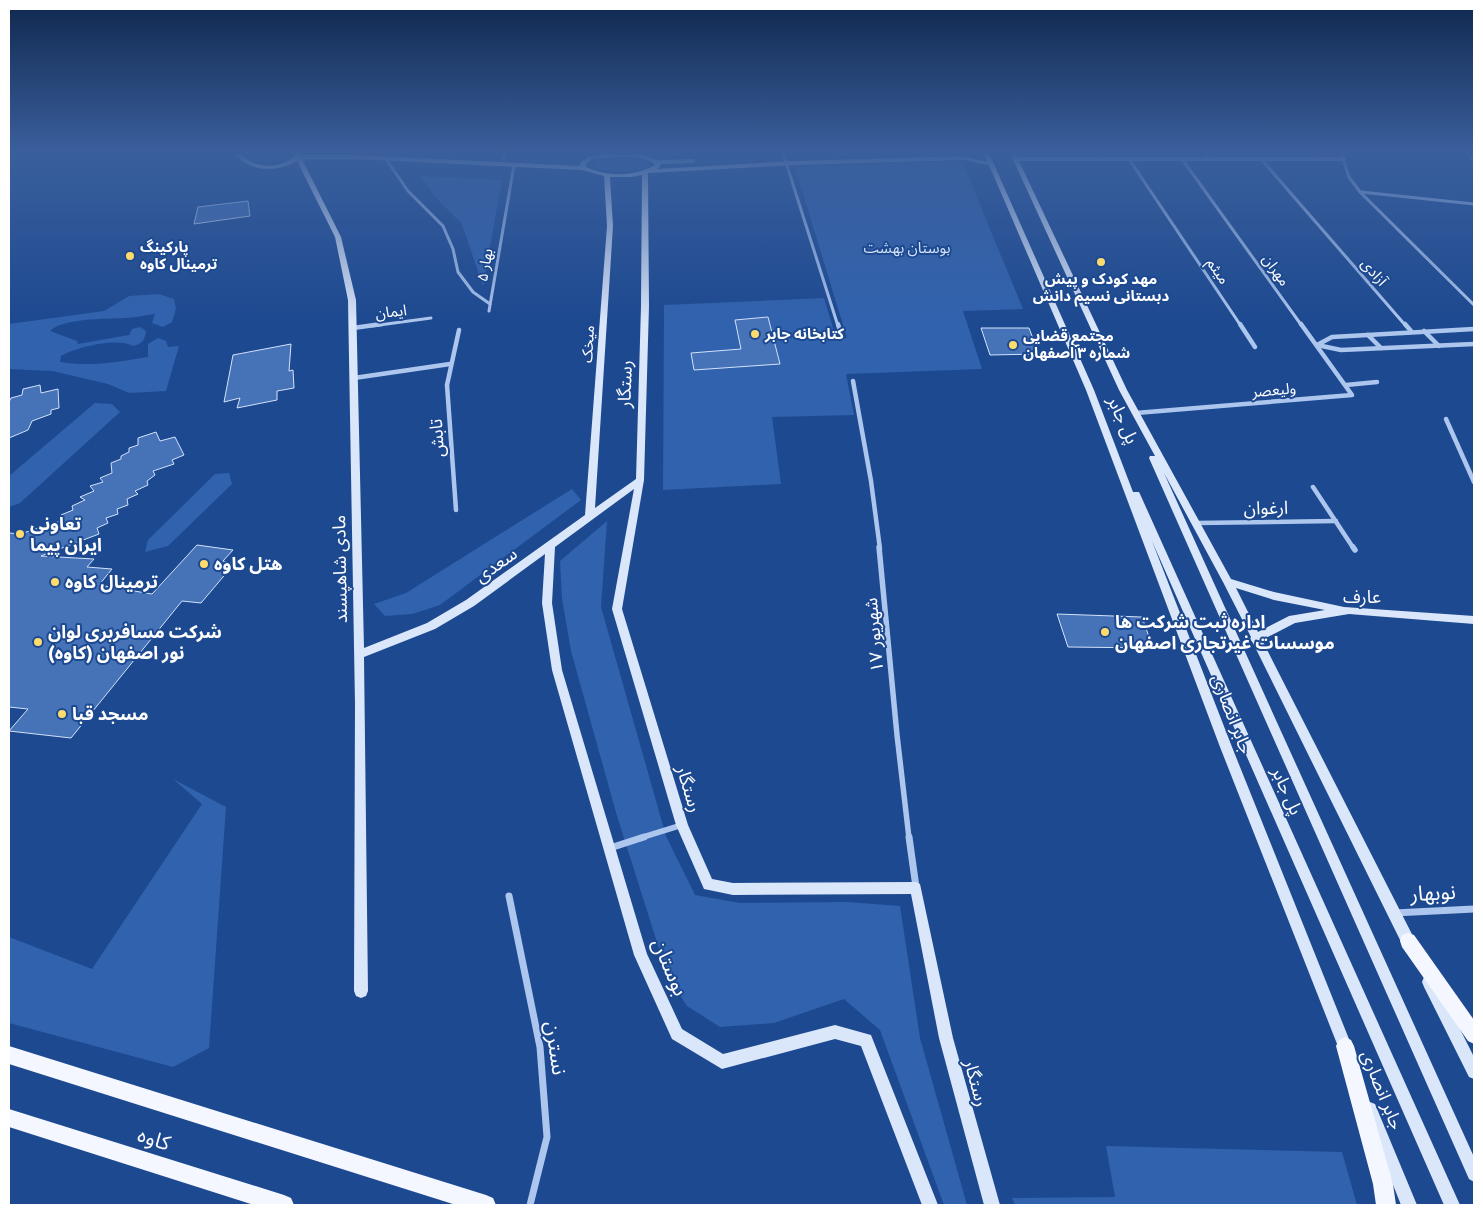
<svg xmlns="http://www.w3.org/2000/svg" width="1483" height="1214" viewBox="0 0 1483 1214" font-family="Signika,'Noto Sans Arabic',sans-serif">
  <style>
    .green { fill: #3162ae }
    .building { fill: #4672b8; stroke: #d3e2fa }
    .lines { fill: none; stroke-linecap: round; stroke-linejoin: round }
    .street-far3 { stroke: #adc6ee; stroke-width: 3 }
    .street-far2 { stroke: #adc6ee; stroke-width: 4.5 }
    .street-far1 { stroke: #adc6ee; stroke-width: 5.5 }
    .street { stroke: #adc6ee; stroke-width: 7 }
    .secondary { fill: #dae6fa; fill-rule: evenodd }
    .primary { fill: #f4f7ff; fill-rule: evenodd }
    .poi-dot { fill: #fddb6c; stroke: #1d4990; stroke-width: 2 }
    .labels { text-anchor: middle; stroke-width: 4; stroke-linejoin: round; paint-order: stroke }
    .far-poi-label { font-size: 15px; font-weight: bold; fill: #fff; stroke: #1d4990; text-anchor: start }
    .far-park-label { font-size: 15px; fill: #d3e2fa; stroke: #1d4990 }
    .far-street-label { font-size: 15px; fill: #fff; stroke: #1d4990 }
    .street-label { font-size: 18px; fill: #fff; stroke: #1d4990 }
    .poi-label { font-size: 18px; font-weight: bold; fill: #fff; stroke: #1d4990; text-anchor: start }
    .near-street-label { font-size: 21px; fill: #fff; stroke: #1d4990 }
  </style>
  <rect width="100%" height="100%" fill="#1d4990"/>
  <g class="green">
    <path d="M243,153H291C277,164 256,167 243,153Z"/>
    <polygon points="600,158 640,159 650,163 650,167 634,171 597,170 592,164 593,160"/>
    <polygon points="962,161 1023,309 963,311 982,369 846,374 854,415 772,417 781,484 663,490 664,305 824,298 836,338 847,338 795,167"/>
    <polygon points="421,176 502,180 483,286 462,224 435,197"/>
    <path d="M159,294L174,299L176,309L172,322L163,327L152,323L155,314C145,315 135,318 124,318C105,319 63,318 50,331L77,341L78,344L129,335L132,329L140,327L146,331C145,340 142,344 133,346C118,337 76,347 61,356L60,362C91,367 118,362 148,357V344L158,338L166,341L168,347L179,346L166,391L129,393L108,384L52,371L9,369V324L104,311L129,296Z"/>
    <polygon points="95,403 112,404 120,412 20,503 9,507 9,476"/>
    <polygon points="229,473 232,484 168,546 145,552 148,540 215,474"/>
    <polygon points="572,489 581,500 440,605 412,614 385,616 374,604 406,593"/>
    <polygon points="607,521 601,607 666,836 695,895 740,903 847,902 900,906 920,1038 967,1205 944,1205 880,1030 844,999 774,1023 720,1027 687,1006 668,977 617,816 571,651 562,599 560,561"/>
    <polygon points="173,779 226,807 209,1048 173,1067 9,1023 9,937 92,969 202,804"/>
    <polygon points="1106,1146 1342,1152 1357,1205 1015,1205 1012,1198 1115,1197"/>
  </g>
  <g class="building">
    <polygon points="248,201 250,216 194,224 198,207"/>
    <polygon points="768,317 780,364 694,370 691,353 741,349 735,320"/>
    <polygon points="981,328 1029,328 1039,354 990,355"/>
    <polygon points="291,344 289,371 293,370 294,388 277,391 277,400 237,408 240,398 224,402 233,355"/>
    <polygon points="40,385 41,393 58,389 59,408 51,410 51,414 32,421 28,430 9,438 9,402 11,398 22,395 23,389"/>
    <polygon points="156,432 160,441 175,437 184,455 172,460 174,464 153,471 155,475 147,481 148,485 135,491 138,494 127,499 128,505 117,509 118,514 106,518 108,523 97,528 99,534 41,556 94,559 87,567 112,569 99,585 152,594 197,545 233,550 223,561 234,564 201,603 182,601 71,738 9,731 28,709 9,707 9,533 20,534 64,520 61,515 73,510 72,506 85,500 80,497 94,491 90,486 103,482 100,478 112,473 111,463 121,459 121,456 129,452 129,448 138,445 138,438"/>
    <polygon points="1057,614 1142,617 1153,648 1068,647"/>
  </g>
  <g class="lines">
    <g class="street-far3">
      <polyline points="422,153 423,155"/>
      <polyline points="783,153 838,326"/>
      <polyline points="1097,153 1101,159"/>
      <polyline points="1205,153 1210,159"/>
      <polyline points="1311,153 1318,159"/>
      <polyline points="1341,153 1349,177 1360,192 1474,305"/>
      <polyline points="1468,153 1474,161"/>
      <polyline points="386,159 408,191 443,226 453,249 458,272 473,292 490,304"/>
      <polyline points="503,159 504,153"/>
      <polyline points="1129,159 1241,326"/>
      <polyline points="1182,159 1302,326"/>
      <polyline points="1261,159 1406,326"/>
      <polyline points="1361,192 1474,204"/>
      <polyline points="489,311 514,165"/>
      <polyline points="372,326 431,318"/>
    </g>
    <g class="street-far2">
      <polyline points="838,324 842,338"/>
      <polyline points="1240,324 1255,347"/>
      <polyline points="1405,324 1411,331"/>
      <polyline points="353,328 382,324"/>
      <polyline points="1424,331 1439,346"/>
      <polyline points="1368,335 1381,348"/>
      <polyline points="1317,345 1332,337 1474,329"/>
      <polyline points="1317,345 1341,350 1474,344"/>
      <polyline points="354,378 450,364"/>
      <polyline points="853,381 871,481 880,549"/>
      <polyline points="1346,385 1377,382"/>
      <polyline points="1136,413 1352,395 1301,324"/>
      <polyline points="1446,419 1474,482"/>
      <polyline points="1313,487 1354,549"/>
      <polyline points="456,510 447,385 459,330"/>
      <polyline points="1196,523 1336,521"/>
    </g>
    <g class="street-far1">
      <polyline points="879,547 897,735 909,838"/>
      <polyline points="1353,547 1355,550"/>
      <polyline points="640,838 682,825"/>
    </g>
    <g class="street">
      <polyline points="909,837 916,887"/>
      <polyline points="610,848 644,837"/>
      <polyline points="509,896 540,1047 547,1137 530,1205"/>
      <polyline points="1394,913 1474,909"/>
    </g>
    <g class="secondary">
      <path d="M234,153C242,153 245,159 252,162C267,169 287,166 297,153H303L301,155H355L580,166L581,162L588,157L603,154L645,155L657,160L693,159L696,161L693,163L660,164L661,166L657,169L794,161L964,156L987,162L983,153H989L1094,390L1133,492H1139L1140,494L1460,1205H1444L1152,541L1232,747L1353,1049L1351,1054L1346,1056L1341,1054L1220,747L1086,390L989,165L964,160L794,165L648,173L649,306L644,480L622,609L688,825L712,879L733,883L916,882L920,884L953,1038L1000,1205H984L939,1038L911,894L733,895L704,889L676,825L612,609L634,489L555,547L552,603L562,670L647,954L682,1029L723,1054L835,1025L871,1035L938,1205H922L861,1046L835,1039L722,1069L672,1039L634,955L552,670L542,603L545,554L474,606L435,629L364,657L368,991L366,996L361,998L356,996L354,991L355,704L348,300L335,237L297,161C277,173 249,172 234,153ZM603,158C618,158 645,154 655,165C633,177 608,177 586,167V164L592,159ZM302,159H355L582,170L604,176L607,226L585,515L466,600L427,623L364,648L356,300L341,237ZM642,175L641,306L636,479L595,508L613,226L610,177H631Z"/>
      <path d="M1010,153H1016L1018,157H1344L1347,159L1344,161H1019L1127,390L1231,579L1274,592L1344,607L1474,616V624L1349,614L1295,623L1262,640L1416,942L1418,947L1416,952L1411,954L1406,952L1253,643L1250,639L1251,637L1223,582L1164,473L1474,1157V1182L1469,1179L1149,458L1150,456H1155L1119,390ZM1236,588L1274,600L1325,610L1289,616L1258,632Z"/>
      <polygon points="1429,975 1434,977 1474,1057 1474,1079 1469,1077 1424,987 1422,982 1424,977"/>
      <polygon points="1370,1102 1375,1104 1417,1205 1401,1205 1363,1109 1365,1104"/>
    </g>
    <g class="primary">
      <polygon points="1408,933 1414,935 1474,1020 1474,1044 1468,1041 1402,947 1400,941 1402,935"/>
      <polygon points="1345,1037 1351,1040 1354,1046 1393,1184 1396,1205 1376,1205 1373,1184 1336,1046 1339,1040"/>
      <polygon points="9,1046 486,1195 493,1198 496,1205 456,1205 9,1064"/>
      <polygon points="9,1109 284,1195 291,1198 294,1205 254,1205 9,1127"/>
    </g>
  </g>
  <linearGradient id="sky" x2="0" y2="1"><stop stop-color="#10284f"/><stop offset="0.47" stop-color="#3a5f9c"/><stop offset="1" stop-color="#3a5f9c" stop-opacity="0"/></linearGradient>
  <rect width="1483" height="323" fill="url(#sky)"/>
  <g class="poi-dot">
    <circle cx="130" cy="256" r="5"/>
    <circle cx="1101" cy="262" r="5"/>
    <circle cx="755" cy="334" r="5"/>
    <circle cx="1013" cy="345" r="5"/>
    <circle cx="20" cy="534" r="5"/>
    <circle cx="204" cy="564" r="5"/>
    <circle cx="55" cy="582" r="5"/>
    <circle cx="1105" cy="632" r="5"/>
    <circle cx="38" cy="642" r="5"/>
    <circle cx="62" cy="714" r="5"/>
  </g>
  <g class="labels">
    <g class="far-poi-label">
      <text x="140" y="252">پارکینگ<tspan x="140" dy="17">ترمینال کاوه</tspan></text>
      <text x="1101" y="284" text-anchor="middle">مهد کودک و پیش<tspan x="1101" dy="17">دبستانی نسیم دانش</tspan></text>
      <text x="765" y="339">کتابخانه جابر</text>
      <text x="1023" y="341">مجتمع قضایی<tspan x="1023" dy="17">شماره ۳ اصفهان</tspan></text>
    </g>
    <g class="far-park-label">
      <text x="907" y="253">بوستان بهشت</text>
    </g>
    <g class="far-street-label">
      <text transform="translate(485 265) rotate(-80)" y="5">بهار ۵</text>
      <text transform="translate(1276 270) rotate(54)" y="5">مهران</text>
      <text transform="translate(1218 271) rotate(56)" y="5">میثم</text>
      <text transform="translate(1374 272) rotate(49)" y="5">آزادی</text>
      <text transform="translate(391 312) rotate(-7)" y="5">ایمان</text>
      <text transform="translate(588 344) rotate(-86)" y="5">میخک</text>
      <text transform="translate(1274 390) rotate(-5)" y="5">ولیعصر</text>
    </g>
    <g class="street-label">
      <text transform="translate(625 384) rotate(-88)" y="6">رستگار</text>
      <text transform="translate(1123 420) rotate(66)" y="6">پل جابر</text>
      <text transform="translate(437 438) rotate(-94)" y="6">تابش</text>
      <text transform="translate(1266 508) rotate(-1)" y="6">ارغوان</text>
      <text transform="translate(496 565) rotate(-35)" y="6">سعدی</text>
      <text transform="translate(340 569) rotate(-91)" y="6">مادی شاهپسند</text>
      <text x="1362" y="603">عارف</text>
      <text transform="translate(874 635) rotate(-95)" y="6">۱۷ شهریور</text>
      <text transform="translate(1232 714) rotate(69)" y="6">جابر انصاری</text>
      <text transform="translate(689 789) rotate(73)" y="6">رستگار</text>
      <text transform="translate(1287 791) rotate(66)" y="6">پل جابر</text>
      <text transform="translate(976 1083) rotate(75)" y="6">رستگار</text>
      <text transform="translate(1382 1090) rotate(68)" y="6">جابر انصاری</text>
    </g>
    <g class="poi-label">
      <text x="30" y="530">تعاونی<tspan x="30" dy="21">ایران پیما</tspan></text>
      <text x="214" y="570">هتل کاوه</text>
      <text x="65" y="588">ترمینال کاوه</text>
      <text x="1115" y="628">اداره ثبت شرکت ها<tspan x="1115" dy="21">موسسات غیرتجاری اصفهان</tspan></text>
      <text x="48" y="638">شرکت مسافربری لوان<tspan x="48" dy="21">نور اصفهان (کاوه)</tspan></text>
      <text x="72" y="720">مسجد قبا</text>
    </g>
    <g class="near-street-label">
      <text transform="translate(1433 893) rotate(-3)" y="7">نوبهار</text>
      <text transform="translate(670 967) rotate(67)" y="7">بوستان</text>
      <text transform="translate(556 1048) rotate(82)" y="7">نسترن</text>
      <text transform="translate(154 1139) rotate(18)" y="7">کاوه</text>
    </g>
  </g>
  <rect width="1483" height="1214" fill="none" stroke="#ffffff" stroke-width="20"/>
</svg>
